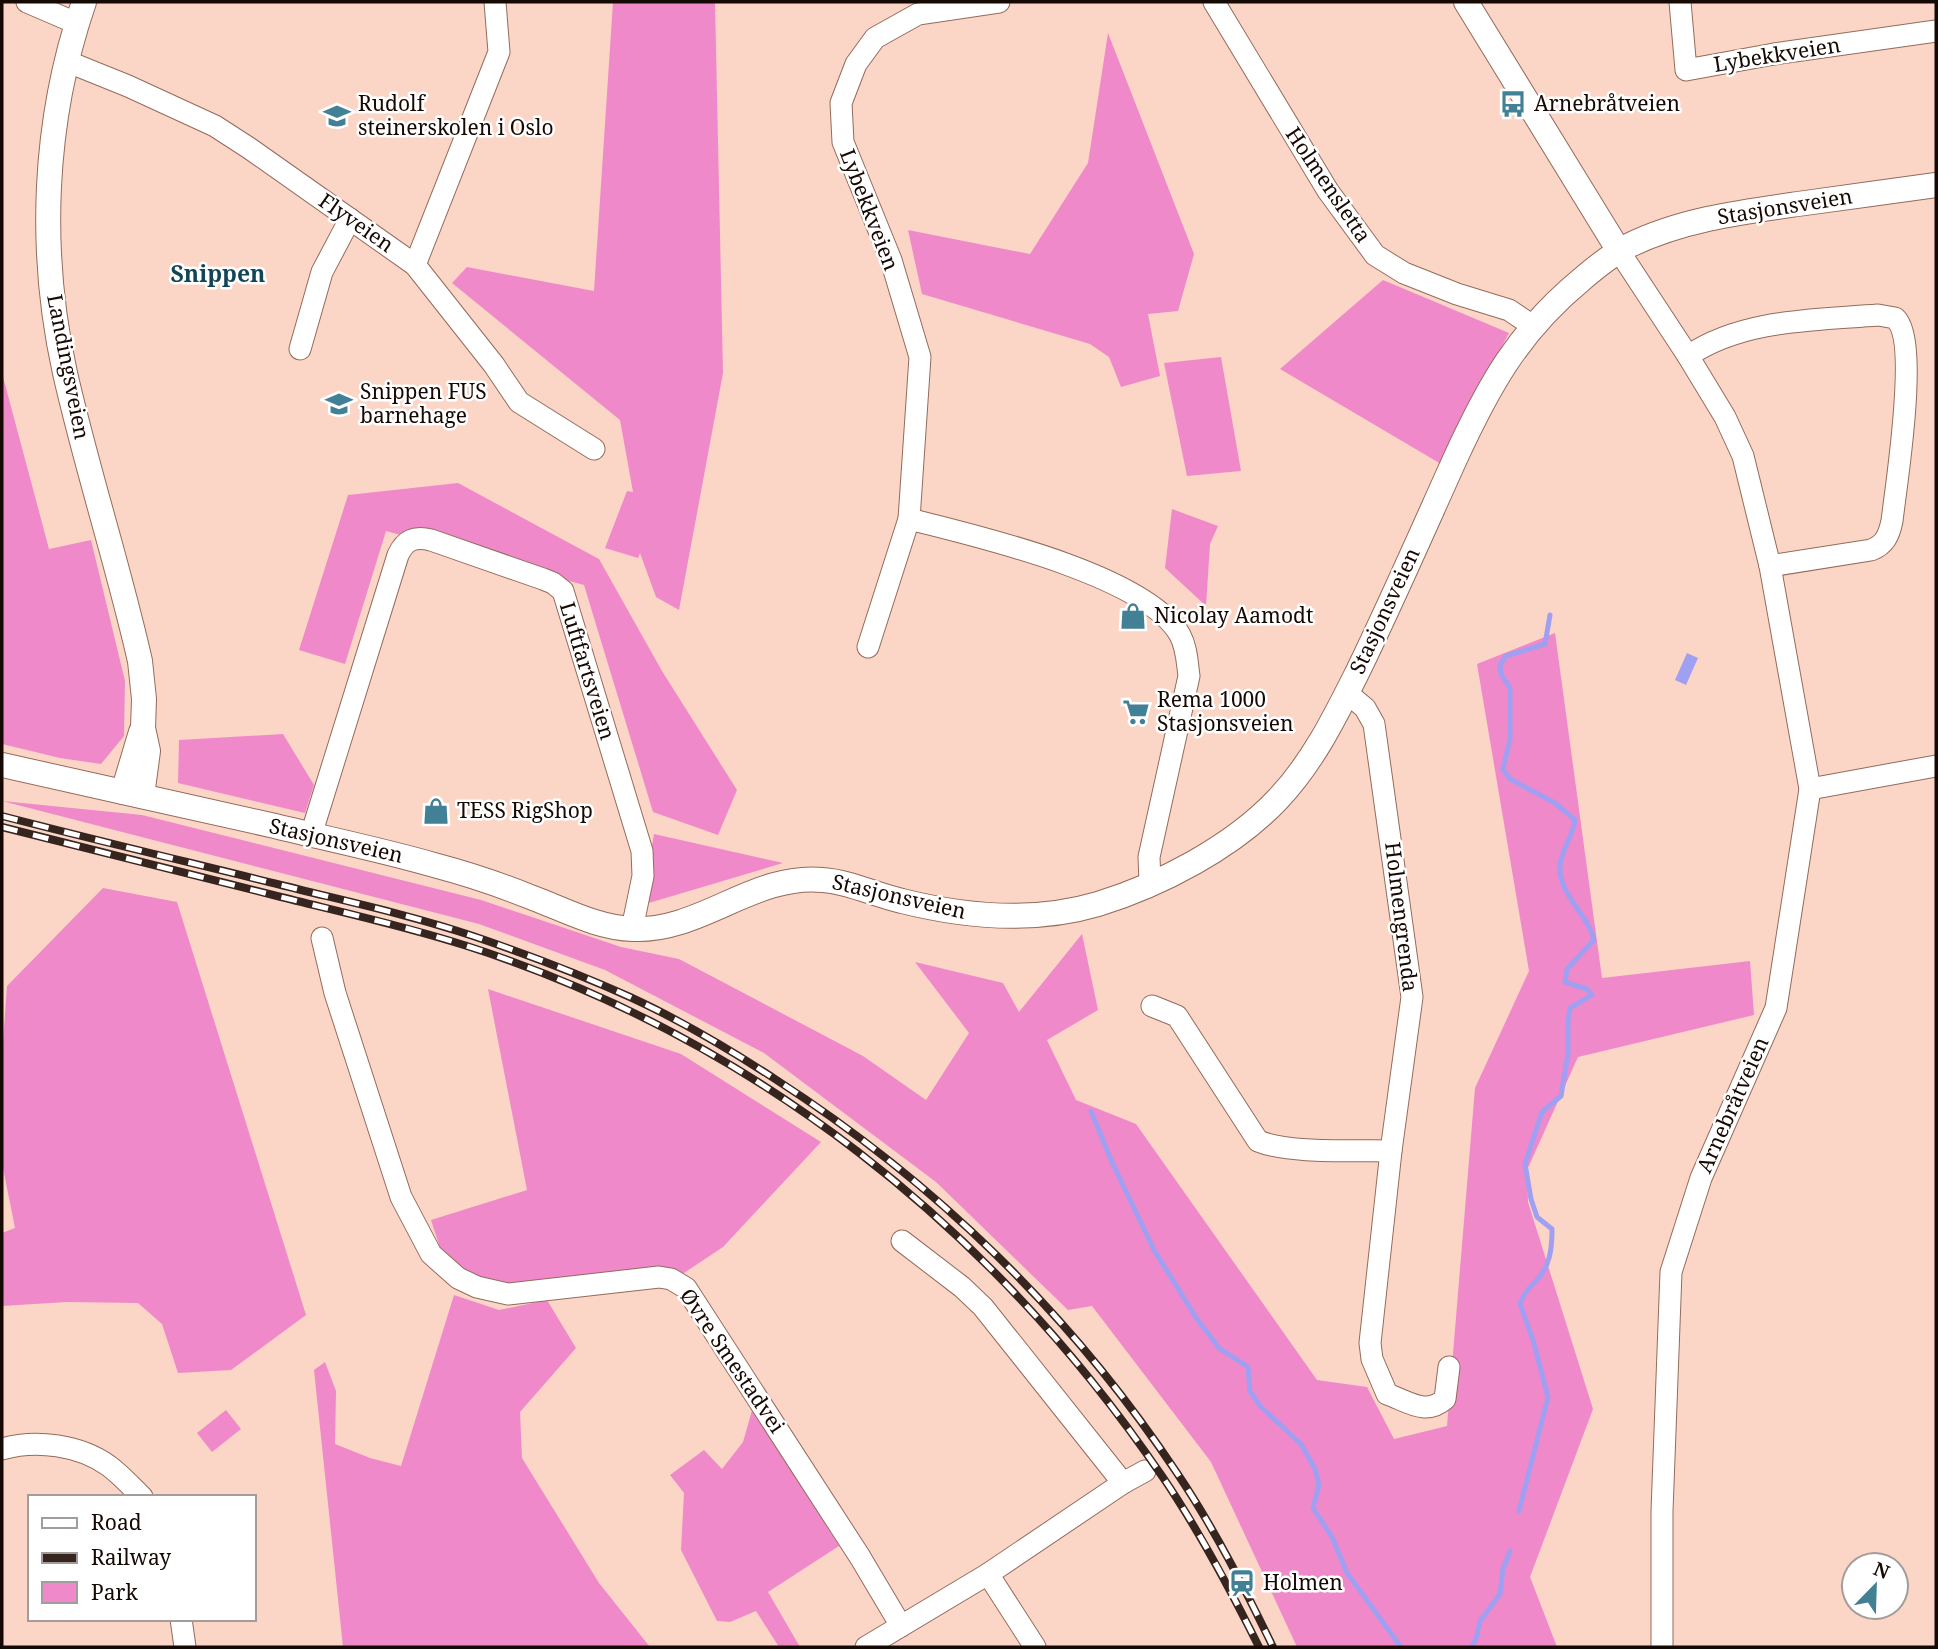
<svg xmlns="http://www.w3.org/2000/svg" width="1938" height="1649" viewBox="0 0 1938 1649" font-family="'Noto Serif',serif">
  <style>
    .green { fill: #f089ca }
    .water { fill: #9fa0f2 }
    .lines { fill: none; stroke-linecap: round; stroke-linejoin: round }
    .stream { stroke: #9fa0f2; stroke-width: 5 }
    .minor-casing { stroke: #946b5b; stroke-width: 23 }
    .tertiary-casing { stroke: #946b5b; stroke-width: 26 }
    .minor { stroke: #fff; stroke-width: 21 }
    .tertiary { stroke: #fff; stroke-width: 24 }
    .rail-casing { stroke: #36251f; stroke-width: 8 }
    .rail { stroke: #fff; stroke-width: 5; stroke-dasharray: 16; stroke-linecap: butt }
    .labels { text-anchor: middle; stroke-width: 5; stroke-linejoin: round; paint-order: stroke }
    .street-label { font-size: 21px; fill: #160803; stroke: #fff }
    .poi-label { font-size: 21px; fill: #160803; stroke: #fff; text-anchor: start }
    .neighbourhood-label { font-size: 23px; font-weight: bold; fill: #114656; stroke: #fff }
  </style>
  <rect width="100%" height="100%" fill="#fbd6c7"/>
  <g class="green">
    <polygon points="613,2 715,2 723,373 679,610 656,597 640,553 638,558 605,548 627,491 633,492 620,420 452,283 467,267 594,291"/>
    <polygon points="1108,33 1194,254 1178,311 1148,314 1160,376 1121,387 1109,357 1090,344 922,294 908,230 1030,254 1088,163"/>
    <polygon points="1383,280 1509,333 1441,464 1280,369"/>
    <polygon points="1221,357 1241,471 1187,476 1164,363"/>
    <polygon points="2,373 49,549 91,540 125,681 124,736 101,764 60,758 2,744"/>
    <polygon points="458,483 599,559 662,671 737,790 718,835 653,812 584,585 386,531 345,664 299,650 348,495"/>
    <polygon points="1172,509 1218,526 1210,544 1206,606 1165,568"/>
    <polygon points="1555,633 1602,978 1750,961 1754,1015 1578,1057 1527,1170 1528,1202 1593,1409 1530,1577 1557,1647 1297,1647 1211,1462 1092,1306 1068,1310 936,1182 764,1053 605,970 479,924 2,801 142,815 481,900 621,947 679,959 863,1056 926,1100 969,1033 915,962 1003,983 1019,1012 1082,934 1098,1010 1047,1040 1076,1100 1136,1124 1317,1380 1367,1387 1394,1439 1447,1426 1475,1088 1529,971 1477,664"/>
    <polygon points="283,734 314,785 305,813 178,783 179,740"/>
    <polygon points="654,834 783,863 642,905"/>
    <polygon points="103,888 177,902 306,1315 231,1370 178,1373 162,1324 138,1303 67,1302 2,1306 2,1233 15,1228 2,1163 2,1057 7,986"/>
    <polygon points="488,989 681,1054 821,1142 723,1247 684,1273 656,1267 497,1294 443,1257 431,1220 527,1190"/>
    <polygon points="454,1295 499,1310 547,1300 576,1348 520,1412 522,1458 599,1583 650,1647 343,1647 314,1370 325,1362 336,1391 335,1444 370,1458 401,1466"/>
    <polygon points="753,1407 839,1546 768,1592 800,1647 779,1647 756,1611 730,1622 717,1621 681,1550 684,1493 670,1475 704,1450 722,1469 743,1442"/>
    <polygon points="226,1410 241,1429 212,1452 197,1433"/>
  </g>
  <polygon class="water" points="1687,653 1698,658 1686,685 1675,680"/>
  <g class="lines">
    <g class="stream">
      <polyline points="1091,1111 1111,1160 1154,1250 1197,1319 1219,1348 1248,1367 1250,1391 1261,1407 1301,1444 1315,1469 1319,1485 1313,1508 1332,1537 1347,1573 1401,1647"/>
      <path d="M1519,1511L1548,1397L1533,1340L1520,1304C1524,1293 1528,1289 1536,1281C1550,1267 1552,1249 1552,1229L1537,1217L1531,1199L1525,1164L1542,1112L1561,1096L1568,1054V1021L1570,1008L1592,995L1587,989L1565,982L1567,969L1594,940C1588,914 1558,894 1560,866C1561,850 1573,836 1575,820L1555,803L1510,779L1503,769L1510,739V688L1501,674L1500,665L1506,656L1545,644L1550,615"/>
      <polyline points="1471,1647 1476,1639 1480,1621 1500,1594 1503,1569 1510,1551"/>
    </g>
    <defs>
      <g id="minor">
        <polyline points="27,2 76,23"/>
        <polyline points="1214,2 1328,191 1375,255 1404,273 1457,294 1509,310 1533,326"/>
        <polyline points="1680,2 1686,70 1774,54 1936,31"/>
        <polyline points="66,61 128,86 215,126 249,148 415,265 494,365 519,402 594,449"/>
        <polyline points="1619,251 1688,356 1725,417 1743,456 1770,566 1810,789 1776,1008 1701,1178 1671,1272 1662,1511 1662,1647"/>
        <polyline points="415,265 499,52 495,2"/>
        <polyline points="300,349 322,272 350,219"/>
        <path d="M1688,356C1742,319 1816,320 1878,315L1895,318C1920,340 1896,485 1892,521C1889,535 1885,545 1871,550L1770,566"/>
        <path d="M909,519C973,535 1147,575 1180,635C1187,648 1187,662 1189,676L1149,857L1150,882"/>
        <polyline points="868,647 909,519 920,357 891,260 843,142 841,103 856,64 875,38 918,14 999,2"/>
        <path d="M1347,693L1365,708L1374,724L1412,997L1391,1151L1370,1343L1372,1359L1387,1394C1409,1402 1426,1416 1445,1399L1449,1367"/>
        <polyline points="1810,789 1936,766"/>
        <path d="M311,835L398,555C405,540 414,536 431,540L543,579L553,583L563,591L642,851L643,876L632,929"/>
        <polyline points="322,938 335,993 401,1197 431,1254 458,1278 477,1287 508,1294 659,1277 671,1279 686,1288 860,1557 901,1626"/>
        <path d="M1152,1006L1177,1016L1258,1141C1290,1154 1355,1150 1391,1151"/>
        <polyline points="902,1241 962,1287 983,1307 1123,1483"/>
        <path d="M2,1449C36,1439 80,1445 109,1466C121,1475 131,1486 142,1497"/>
        <polyline points="988,1574 1123,1483 1145,1471"/>
        <polyline points="181,1619 185,1647"/>
        <polyline points="866,1647 988,1574 1035,1647"/>
      </g>
      <g id="tertiary">
        <path d="M84,2C43,121 38,251 65,373C87,470 118,564 140,661L144,699L143,728L148,751L142,796"/>
        <polyline points="1466,2 1619,251"/>
        <path d="M2,765C93,785 184,806 275,826C328,839 382,850 434,865C468,874 501,885 533,898C565,910 598,928 633,929C701,932 754,873 823,880C850,882 875,895 902,901C966,917 1034,923 1098,904C1160,885 1233,847 1278,799C1313,762 1335,717 1358,671C1392,601 1423,530 1455,459C1488,387 1518,332 1581,280C1596,267 1611,255 1628,246C1680,220 1741,212 1798,204C1844,198 1890,191 1936,185"/>
        <polyline points="123,792 141,732"/>
      </g>
    </defs>
    <use href="#minor" class="minor-casing"/>
    <use href="#tertiary" class="tertiary-casing"/>
    <use href="#minor" class="minor"/>
    <use href="#tertiary" class="tertiary"/>
    <defs>
      <g id="rail">
        <path d="M2,816C95,840 188,862 281,885C345,901 411,915 473,936C526,954 579,974 630,997C680,1020 729,1049 775,1079C935,1182 1072,1315 1177,1473C1214,1528 1244,1587 1273,1647"/>
        <path d="M2,827C93,850 185,873 277,896C341,912 405,926 467,946C754,1038 993,1228 1162,1476C1199,1530 1230,1589 1259,1647"/>
      </g>
    </defs>
    <use href="#rail" class="rail-casing"/>
    <use href="#rail" class="rail"/>
  </g>
  <defs>
    <symbol id="bus-bare" viewBox="-9 -9 18 18"><path d="M-5-6H5V4H4V6H2V4H-2V6H-4V4H-5ZM-3.5-4V0h7V-4ZM-3.5 1.2v1.5H-2V1.2ZM2 1.2v1.5H3.5V1.2Z" fill="#428095" stroke="#fff" stroke-width="2.5" paint-order="stroke"/></symbol>
    <symbol id="school-bare" viewBox="-9 -9 18 18"><path d="M0-5L7-2L0 1L-7-2ZM-4 1L0 2.5L4 1V4Q0 6-4 4Z" fill="#428095" stroke="#fff" stroke-width="2.5" paint-order="stroke"/></symbol>
    <symbol id="shop-bare" viewBox="-9 -9 18 18"><path d="M-5-2.5h2.3a2.7 3.5 0 0 1 5.4 0H5L5.5 6h-11ZM-1.5-2.5h3a1.5 2.3 0 0 0-3 0Z" fill="#428095" stroke="#fff" stroke-width="2.5" paint-order="stroke"/></symbol>
    <symbol id="supermarket-bare" viewBox="-9 -9 18 18"><path d="M-6-5.5h2.5l.6 2H6L4.5 2H-2.5L-4.4-4H-6ZM-1.5 3.2a1.3 1.3 0 1 0 .1 0ZM3 3.2a1.3 1.3 0 1 0 .1 0Z" fill="#428095" stroke="#fff" stroke-width="2.5" paint-order="stroke"/></symbol>
    <symbol id="station-bare" viewBox="-9 -9 18 18"><path d="M-3-6H3Q5-6 5-4V2Q5 4 3 4L4.5 6H3L1.5 4h-3L-3 6H-4.5L-3 4Q-5 4-5 2V-4Q-5-6-3-6ZM-3.5-4v3h7v-3ZM-3.5 1v1.5H-2V1ZM2 1v1.5H3.5V1Z" fill="#428095" stroke="#fff" stroke-width="2.5" paint-order="stroke"/></symbol>
  </defs>
  <g fill-rule="evenodd">
    <use href="#bus-bare" x="1494" y="85" width="38" height="38"/>
    <use href="#school-bare" x="318" y="97" width="38" height="38"/>
    <use href="#school-bare" x="320" y="385" width="38" height="38"/>
    <use href="#shop-bare" x="1114" y="597" width="38" height="38"/>
    <use href="#supermarket-bare" x="1117" y="693" width="38" height="38"/>
    <use href="#shop-bare" x="417" y="792" width="38" height="38"/>
    <use href="#station-bare" x="1223" y="1564" width="38" height="38"/>
  </g>
  <g class="labels">
    <g class="street-label">
      <text transform="translate(1777 55) rotate(-9)" y="7">Lybekkveien</text>
      <text transform="translate(1328 185) rotate(56)" y="7">Holmensletta</text>
      <text transform="translate(1785 207) rotate(-9)" y="7">Stasjonsveien</text>
      <text transform="translate(869 210) rotate(69)" y="7">Lybekkveien</text>
      <text transform="translate(356 223) rotate(35)" y="7">Flyveien</text>
      <text transform="translate(68 367) rotate(79)" y="7">Landingsveien</text>
      <text transform="translate(1385 611) rotate(-65)" y="7">Stasjonsveien</text>
      <text transform="translate(587 671) rotate(73)" y="7">Luftfartsveien</text>
      <text transform="translate(336 841) rotate(13)" y="7">Stasjonsveien</text>
      <text transform="translate(899 897) rotate(13)" y="7">Stasjonsveien</text>
      <text transform="translate(1401 917) rotate(83)" y="7">Holmengrenda</text>
      <text transform="translate(1733 1105) rotate(-66)" y="7">Arnebråtveien</text>
      <text transform="translate(732 1361) rotate(56)" y="7">Øvre Smestadvei</text>
    </g>
    <g class="poi-label">
      <text x="358" y="111">Rudolf<tspan x="358" dy="24">steinerskolen i Oslo</tspan></text>
      <text x="1534" y="111">Arnebråtveien</text>
      <text x="360" y="399">Snippen FUS<tspan x="360" dy="24">barnehage</tspan></text>
      <text x="1154" y="623">Nicolay Aamodt</text>
      <text x="1157" y="707">Rema 1000<tspan x="1157" dy="24">Stasjonsveien</tspan></text>
      <text x="457" y="818">TESS RigShop</text>
      <text x="1263" y="1590">Holmen</text>
    </g>
    <g class="neighbourhood-label">
      <text x="218" y="282">Snippen</text>
    </g>
  </g>
  <rect width="1938" height="1649" fill="none" stroke="#160803" stroke-width="7"/>
  <rect x="28" y="1495" width="228" height="126" fill="#ffffff" stroke="#a29c9a" stroke-width="2"/>
  <rect x="42" y="1518" width="35" height="10" fill="#ffffff" stroke="#a29c9a" stroke-width="2"/>
  <text x="91" y="1530" font-size="21" fill="#160803">Road</text>
  <rect x="42" y="1553" width="35" height="10" fill="#36251f" stroke="#a29c9a" stroke-width="2"/>
  <text x="91" y="1565" font-size="21" fill="#160803">Railway</text>
  <rect x="42" y="1582" width="35" height="21" fill="#f089ca" stroke="#a29c9a" stroke-width="2"/>
  <text x="91" y="1600" font-size="21" fill="#160803">Park</text>
  <g transform="translate(1875 1586) rotate(23)"><circle r="33" fill="#ffffff" stroke="#a29c9a" stroke-width="2"/>
  <path d="M0-5L12 26L0 18L-12 26Z" fill="#428095"/>
  <text y="-10" font-size="19" font-weight="bold" text-anchor="middle" fill="#160803">N</text>
  </g>
</svg>
